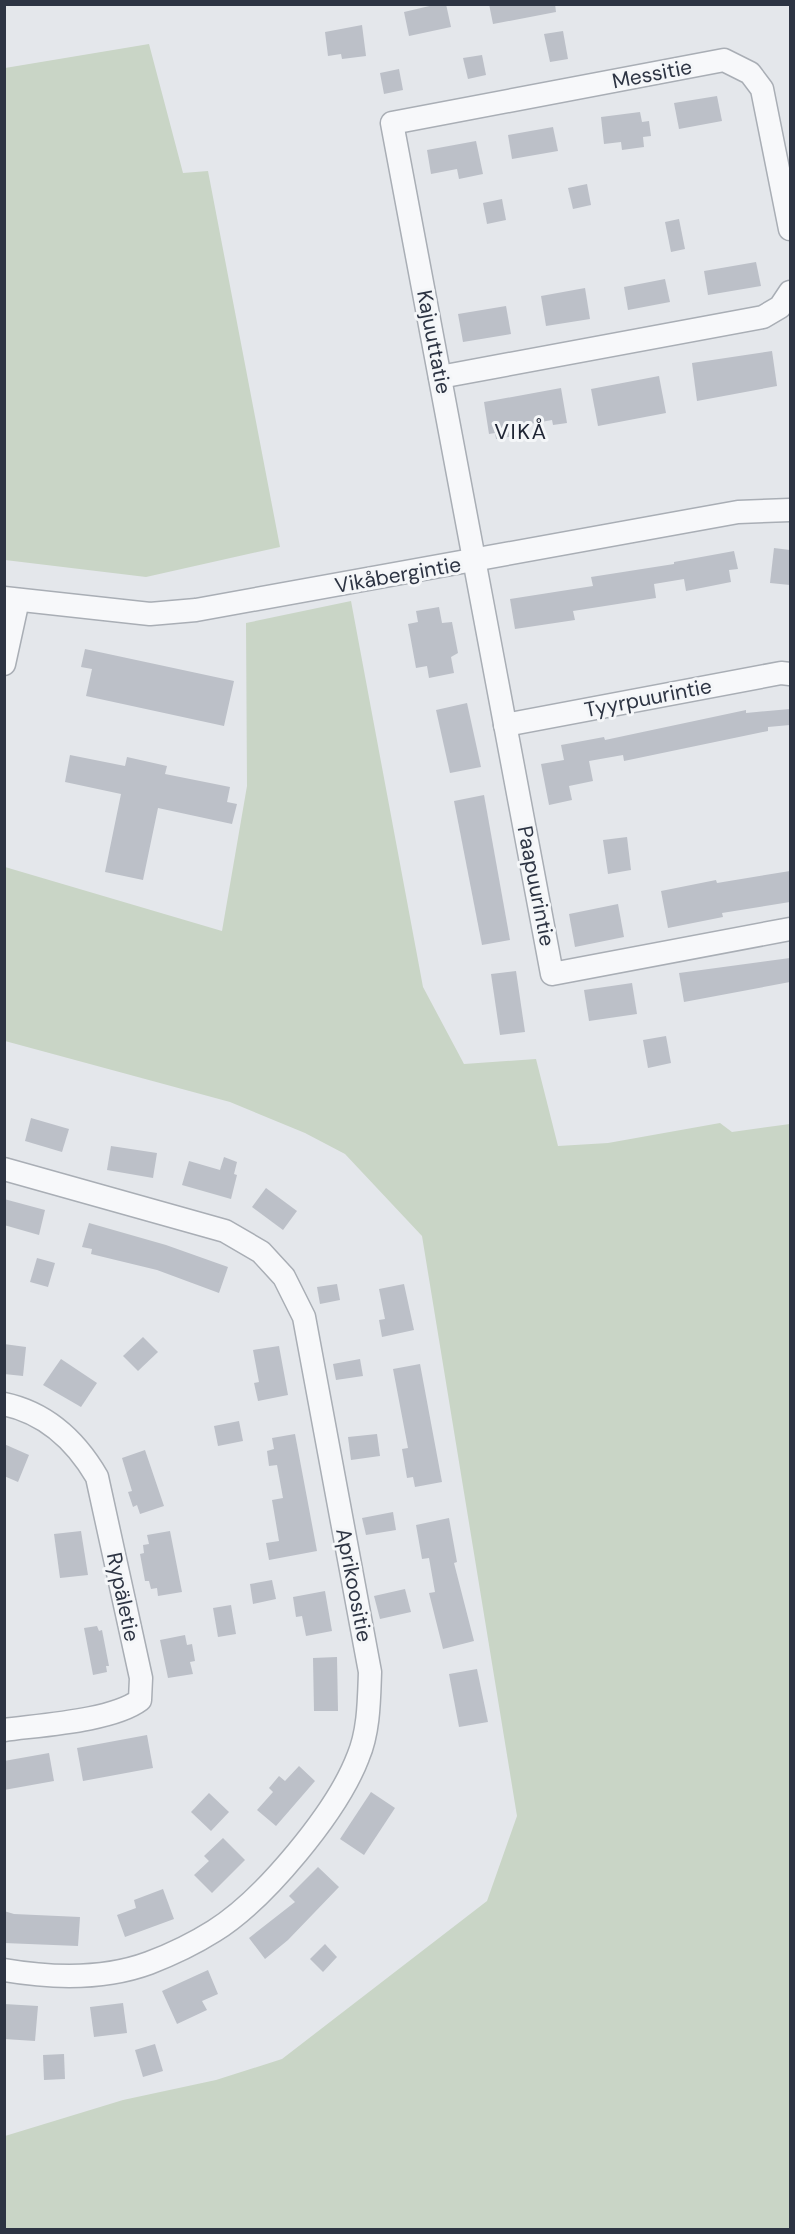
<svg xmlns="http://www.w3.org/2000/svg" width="795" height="2234" viewBox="0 0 795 2234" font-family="'DM Sans',sans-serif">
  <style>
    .green { fill: #c9d5c6 }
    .building { fill: #bcc0c8 }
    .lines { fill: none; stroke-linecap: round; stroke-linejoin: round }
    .minor-casing { stroke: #a9aeb5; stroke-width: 25 }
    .minor { stroke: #f7f8fa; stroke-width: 22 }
    .labels { text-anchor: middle; stroke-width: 6; stroke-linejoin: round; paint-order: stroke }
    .street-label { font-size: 21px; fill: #2d3443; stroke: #f4f6f8 }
    .neighbourhood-label { font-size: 22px; letter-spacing: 1.5px; fill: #1f2534; stroke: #f4f6f8 }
  </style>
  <rect width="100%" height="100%" fill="#e4e7eb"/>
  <g class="green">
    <polygon points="149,44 183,173 208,171 280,547 146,577 5,560 5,68"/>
    <polygon points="351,601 423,987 464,1064 536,1059 558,1146 608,1143 720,1123 732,1132 790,1124 790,2229 5,2229 5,2136 123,2100 216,2080 282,2059 487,1901 517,1816 422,1236 345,1154 305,1133 230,1102 5,1041 5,867 222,931 247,786 246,623"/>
  </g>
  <g class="building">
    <polygon points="438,4 446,4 451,27 409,36 404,12"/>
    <polygon points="489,4 555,4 556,12 493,24"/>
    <polygon points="362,25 366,56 342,59 341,54 328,56 325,32"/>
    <polygon points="563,31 568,59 550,62 544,34"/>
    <polygon points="482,55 486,75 468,79 463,58"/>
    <polygon points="399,69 403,90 384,94 380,73"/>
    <polygon points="717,96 722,121 679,129 674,103"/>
    <polygon points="640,112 642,122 649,121 651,136 643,137 644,147 622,150 621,142 604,144 601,117"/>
    <polygon points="553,127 558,151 512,159 508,135"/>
    <polygon points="476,141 483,174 459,179 457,169 431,174 427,150"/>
    <polygon points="587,184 591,205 573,209 568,188"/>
    <polygon points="502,199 506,220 487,224 483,203"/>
    <polygon points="679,219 685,249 671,252 665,222"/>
    <polygon points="756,262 761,286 708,295 704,271"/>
    <polygon points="665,279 670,302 628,310 624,287"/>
    <polygon points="585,288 590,319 546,326 541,296"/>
    <polygon points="506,306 511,334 463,342 458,314"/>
    <polygon points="772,351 777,386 697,401 692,363"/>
    <polygon points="659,376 666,413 598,426 591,389"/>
    <polygon points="561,388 567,423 553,425 552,420 519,426 520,435 496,439 495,433 489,434 484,402"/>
    <polygon points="774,548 790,550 790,585 770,583"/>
    <polygon points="734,551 738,569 729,570 731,582 686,591 684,579 654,584 656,598 573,611 575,620 515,629 510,599 593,586 591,577 674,564 674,562"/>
    <polygon points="439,607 442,623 452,622 458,653 451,657 454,673 429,678 427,666 416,668 408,624 418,622 416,611"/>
    <polygon points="85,649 234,681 224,726 86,696 92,669 81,667"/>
    <polygon points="467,703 481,767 450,773 436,710"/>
    <polygon points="790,709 790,725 768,727 768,731 624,761 623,755 589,761 593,781 569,786 572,800 549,805 541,764 564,760 561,745 604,737 605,740 746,710 746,713"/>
    <polygon points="70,755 125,766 127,757 167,766 165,774 230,787 227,802 237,804 232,824 158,808 143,880 105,872 121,794 65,782"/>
    <polygon points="484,795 510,940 482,945 454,801"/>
    <polygon points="627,837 631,870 608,874 603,840"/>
    <polygon points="790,871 790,902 722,913 723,917 668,928 661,891 716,880 717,883"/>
    <polygon points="618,904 624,937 575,947 569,914"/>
    <polygon points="790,958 790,982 684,1002 679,973"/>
    <polygon points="516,971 525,1032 500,1035 491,974"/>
    <polygon points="632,983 637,1014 589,1021 584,990"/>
    <polygon points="666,1036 671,1063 648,1068 643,1040"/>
    <polygon points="31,1118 69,1129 62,1152 25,1141"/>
    <polygon points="111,1146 157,1153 153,1178 107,1170"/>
    <polygon points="224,1157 237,1162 234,1174 237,1175 231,1199 182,1185 189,1161 220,1170"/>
    <polygon points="266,1188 297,1211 283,1230 252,1207"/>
    <polygon points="4,1199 45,1210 39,1235 4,1225"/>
    <polygon points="89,1223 166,1245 228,1267 219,1293 157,1270 91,1254 92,1249 82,1247"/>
    <polygon points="37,1258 55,1263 48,1287 30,1282"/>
    <polygon points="337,1284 340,1300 320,1304 317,1287"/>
    <polygon points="404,1284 414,1330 382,1337 379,1320 385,1319 379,1289"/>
    <polygon points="143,1337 158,1352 138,1371 123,1356"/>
    <polygon points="4,1344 26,1347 23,1376 4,1374"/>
    <polygon points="279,1346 288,1395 258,1401 254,1383 259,1382 253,1350"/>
    <polygon points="61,1359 97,1383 81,1407 43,1385"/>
    <polygon points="360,1359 363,1376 336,1380 333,1364"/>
    <polygon points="420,1364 442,1482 415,1487 413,1477 407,1478 402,1449 408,1448 393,1369"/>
    <polygon points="239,1421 243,1441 218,1446 214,1426"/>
    <polygon points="295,1434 317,1551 269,1560 266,1543 279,1541 272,1500 283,1498 277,1465 269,1466 267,1451 274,1449 272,1438"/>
    <polygon points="377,1434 380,1456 351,1460 348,1437"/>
    <polygon points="4,1444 29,1455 18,1482 4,1476"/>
    <polygon points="145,1450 164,1506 140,1514 137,1505 133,1507 128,1492 132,1491 122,1458"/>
    <polygon points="393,1512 396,1530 366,1535 362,1518"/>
    <polygon points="449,1518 457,1562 454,1563 474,1641 443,1649 429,1593 435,1592 429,1558 422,1559 416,1525"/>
    <polygon points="81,1531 88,1575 60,1578 54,1534"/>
    <polygon points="170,1531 182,1592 158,1596 157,1588 151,1589 149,1581 145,1581 140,1554 144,1553 143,1545 149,1544 147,1535"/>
    <polygon points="272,1580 276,1599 253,1604 250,1584"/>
    <polygon points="405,1589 411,1612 380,1619 374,1596"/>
    <polygon points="325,1591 332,1631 306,1636 302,1616 296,1617 293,1597"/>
    <polygon points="231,1605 236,1634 218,1637 213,1608"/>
    <polygon points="97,1626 99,1631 102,1630 109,1666 106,1666 107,1672 93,1675 84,1628"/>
    <polygon points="185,1635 187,1645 192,1644 195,1661 190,1662 193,1674 168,1678 160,1640"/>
    <polygon points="337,1657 338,1711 314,1711 313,1658"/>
    <polygon points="477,1669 488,1722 459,1727 449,1674"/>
    <polygon points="147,1735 153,1768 83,1781 77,1748"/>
    <polygon points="49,1753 54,1781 4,1790 4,1761"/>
    <polygon points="299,1766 315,1781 276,1826 257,1810 273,1792 269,1788 279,1776 285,1781"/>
    <polygon points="371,1792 395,1808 364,1855 340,1839"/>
    <polygon points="209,1793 229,1812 211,1831 191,1812"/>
    <polygon points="223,1838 245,1860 212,1893 194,1875 209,1861 204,1856"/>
    <polygon points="318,1867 339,1887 288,1940 265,1959 249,1938 295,1902 289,1896"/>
    <polygon points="163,1889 174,1919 125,1937 117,1915 136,1908 134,1900"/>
    <polygon points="4,1911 14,1914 80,1917 78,1946 4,1943"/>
    <polygon points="325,1944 337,1957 323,1972 310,1959"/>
    <polygon points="208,1970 218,1994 202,2001 207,2010 177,2024 162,1991"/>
    <polygon points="123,2003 127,2033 94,2037 90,2007"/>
    <polygon points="4,2004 38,2006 35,2041 4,2039"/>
    <polygon points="155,2044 163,2071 143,2077 135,2050"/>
    <polygon points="64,2054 65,2079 44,2080 43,2055"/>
  </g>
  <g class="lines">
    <defs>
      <g id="minor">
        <polyline points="790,229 762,89 750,73 724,60 392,123 552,974 790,929"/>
        <polyline points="440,377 763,317 780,307 790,292"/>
        <polyline points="4,598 150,614 196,610 738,512 790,510"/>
        <polyline points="4,664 18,600"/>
        <polyline points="505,725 781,673 790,674"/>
        <path d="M4,1169L225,1231L261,1252L284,1277L304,1317L370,1672C369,1700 369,1731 358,1757C337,1812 264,1900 214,1931C195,1943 170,1955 149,1963C103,1980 51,1978 4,1970"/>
        <path d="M4,1404C46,1413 76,1441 97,1477L141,1678L140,1700C112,1721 40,1725 4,1730"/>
      </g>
    </defs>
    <use href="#minor" class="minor-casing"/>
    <use href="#minor" class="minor"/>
  </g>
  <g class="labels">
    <g class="street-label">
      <text transform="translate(652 74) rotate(-11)" y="7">Messitie</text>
      <text transform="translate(434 342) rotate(79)" y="7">Kajuuttatie</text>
      <text transform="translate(398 575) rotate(-10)" y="7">Vikåbergintie</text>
      <text transform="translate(648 698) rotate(-11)" y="7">Tyyrpuurintie</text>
      <text transform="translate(536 886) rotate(79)" y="7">Paapuurintie</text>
      <text transform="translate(354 1585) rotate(79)" y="7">Aprikoositie</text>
      <text transform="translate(123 1597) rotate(78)" y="7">Rypäletie</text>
    </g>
    <g class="neighbourhood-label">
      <text x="521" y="439">VIKÅ</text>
    </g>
  </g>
  <rect width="795" height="2234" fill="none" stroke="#2d3443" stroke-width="12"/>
</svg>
